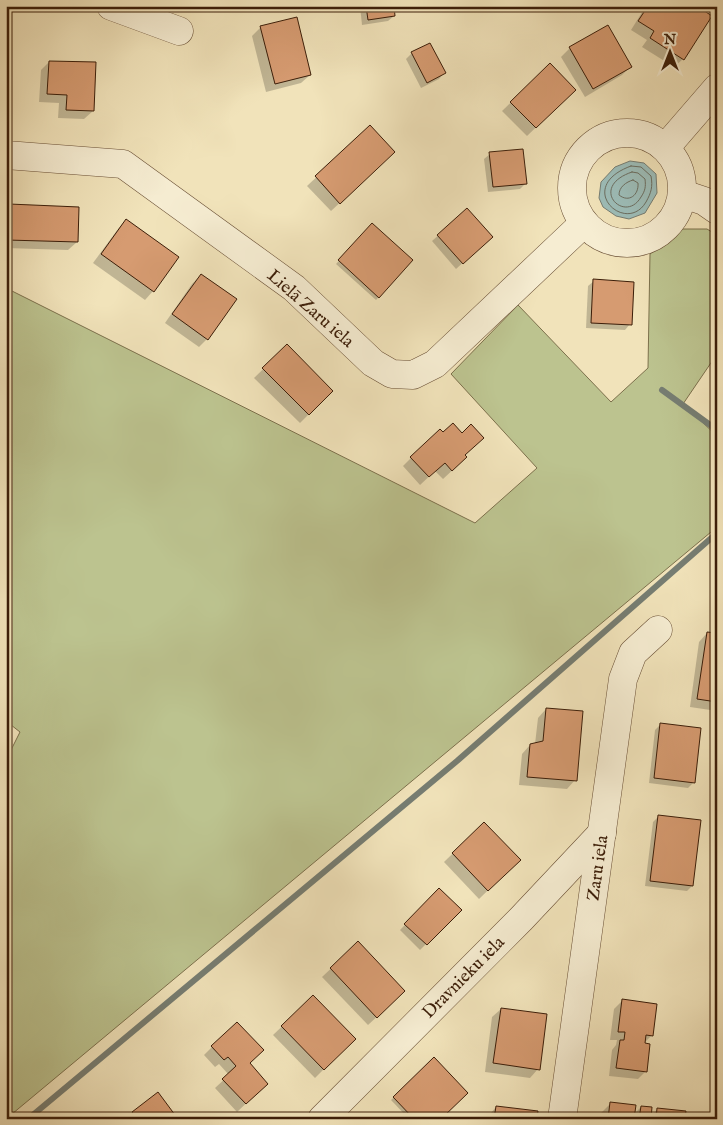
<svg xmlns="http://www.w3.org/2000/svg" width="723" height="1125" viewBox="0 0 723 1125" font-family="'IM FELL English',serif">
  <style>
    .green { fill: #bcc38f; stroke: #7c704c }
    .water { fill: #9dbdb8; stroke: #767d72 }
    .shadow { fill: #0003 }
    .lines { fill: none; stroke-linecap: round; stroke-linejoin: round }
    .shore { stroke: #6c6e60; stroke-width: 1 }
    .stream { stroke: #767d72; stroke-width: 6 }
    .building { fill: #d69b71; stroke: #3c1e09 }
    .minor-casing { stroke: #694f35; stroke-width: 29 }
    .minor { stroke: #f6edd2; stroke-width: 28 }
    .labels { text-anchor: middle; stroke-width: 5; stroke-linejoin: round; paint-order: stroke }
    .street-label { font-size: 18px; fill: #3c1e09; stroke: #f6edd2 }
  </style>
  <rect width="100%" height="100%" fill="#f1e3ba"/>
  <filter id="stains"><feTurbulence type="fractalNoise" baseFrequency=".004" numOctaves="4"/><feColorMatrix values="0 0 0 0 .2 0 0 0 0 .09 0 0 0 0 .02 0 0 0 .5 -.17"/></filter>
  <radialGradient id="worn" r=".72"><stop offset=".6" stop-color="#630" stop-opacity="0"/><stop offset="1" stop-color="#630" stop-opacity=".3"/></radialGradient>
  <polygon class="green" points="681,229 707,229 717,235 717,354 683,404 717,436 717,527 6,1119 6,760 20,732 6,721 6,288 475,523 537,468 451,374 518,305 611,402 648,368 650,254"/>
  <polygon class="water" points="630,161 644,163 656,174 657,193 645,213 629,219 616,216 603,207 599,198 601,182 615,167"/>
  <g class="shadow">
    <polygon points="360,6 393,6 394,16 388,21 362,25"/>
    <polygon points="646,6 694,6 683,59 674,67 642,47 647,40 631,30"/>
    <polygon points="261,27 310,75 301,83 266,92 252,36"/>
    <polygon points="570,48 630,67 622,75 585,97 561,57"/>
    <polygon points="412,53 444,73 439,79 421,88 406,59"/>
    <polygon points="49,62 93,111 84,119 58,118 59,103 39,102 41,70"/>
    <polygon points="550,65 575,90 527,136 502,111"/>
    <polygon points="370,127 385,161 331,211 307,186"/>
    <polygon points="490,154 525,184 520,189 488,192 484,159"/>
    <polygon points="9,206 77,242 68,250 6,248 6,208"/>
    <polygon points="467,210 486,242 456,269 432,241"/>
    <polygon points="126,220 153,291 145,300 93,263 118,229"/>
    <polygon points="372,225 412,261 376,300 336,264"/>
    <polygon points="201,275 207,339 199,347 165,323 192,284"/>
    <polygon points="594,281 630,324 625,330 586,328 588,286"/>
    <polygon points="287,346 332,391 300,423 254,378"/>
    <polygon points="443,434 462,435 464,456 457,466 443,479 435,471 420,485 403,466 411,458"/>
    <polygon points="707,633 717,635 717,711 690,707 699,642"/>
    <polygon points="546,709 575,780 567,789 519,785 522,754 530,745 535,744 538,718"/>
    <polygon points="661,724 694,782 688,788 649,783 655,730"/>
    <polygon points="659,816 692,886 687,891 645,886 653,822"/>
    <polygon points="484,823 511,868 479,899 444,862"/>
    <polygon points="439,890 460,910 420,950 400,930"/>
    <polygon points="358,943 395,1000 368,1025 322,977"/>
    <polygon points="313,997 354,1039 315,1078 273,1035"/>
    <polygon points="622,1001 652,1035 643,1044 646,1071 638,1079 609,1076 612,1050 616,1045 617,1040 610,1040 614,1009"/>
    <polygon points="501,1009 538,1069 530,1078 485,1072 492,1017"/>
    <polygon points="212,1047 248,1064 258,1092 237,1112 215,1088 229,1075 219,1064 215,1067 204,1055"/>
    <polygon points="434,1059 439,1119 409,1119 391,1100"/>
    <polygon points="610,1104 633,1115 641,1107 650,1117 658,1109 683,1119 595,1119"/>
    <polygon points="496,1107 536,1119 490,1119 491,1113"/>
    <polygon points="133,1113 176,1119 127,1119"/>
  </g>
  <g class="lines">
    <g class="shore">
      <path d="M631,166L641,167L651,176C653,187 651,193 646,202C626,236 573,187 631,166Z"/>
      <path d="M632,172L638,173L645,179C646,187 645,191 641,197C625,225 587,187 632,172Z"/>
      <path d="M633,180L638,183C639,195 629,203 619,195C619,187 626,182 633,180Z"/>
    </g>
    <g class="stream">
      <polyline points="662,390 717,430"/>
      <polyline points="28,1119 457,761 717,533"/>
    </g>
  </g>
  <g class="building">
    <polygon points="366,6 394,6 395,16 368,20"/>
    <polygon points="648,6 697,6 712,16 684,60 650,38 654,31 638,21"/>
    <polygon points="297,17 311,75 275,84 260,26"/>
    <polygon points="608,25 632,67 593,89 569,47"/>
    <polygon points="430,43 446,73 427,83 411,52"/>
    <polygon points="49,61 96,62 94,111 66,110 67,95 47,94"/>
    <polygon points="550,63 576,90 536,128 510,102"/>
    <polygon points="370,125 395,152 340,204 315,176"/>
    <polygon points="523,149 527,184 493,187 489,152"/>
    <polygon points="9,204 79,207 78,242 7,240"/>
    <polygon points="467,208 493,237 463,264 437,235"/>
    <polygon points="126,219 179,257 154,292 101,254"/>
    <polygon points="372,223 413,260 379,298 338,260"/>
    <polygon points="201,274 237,299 208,340 172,314"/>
    <polygon points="593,279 634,282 632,325 591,323"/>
    <polygon points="287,344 333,391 309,415 262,368"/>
    <polygon points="453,423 462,433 471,424 484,438 465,455 467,457 452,471 445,463 429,477 410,457 440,429 443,432"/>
    <polygon points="707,632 717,633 717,702 697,699"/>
    <polygon points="546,708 583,711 577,781 527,777 530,744 543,741"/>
    <polygon points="660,723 701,728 695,783 654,778"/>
    <polygon points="658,815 701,820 693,886 650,881"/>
    <polygon points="484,822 521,860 488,891 452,853"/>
    <polygon points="439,888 462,910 427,945 404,924"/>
    <polygon points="358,941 405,991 377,1018 330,968"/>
    <polygon points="313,995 356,1039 324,1070 281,1026"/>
    <polygon points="622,999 657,1004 653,1036 646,1035 645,1043 650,1044 647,1072 616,1068 620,1040 624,1040 625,1032 618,1032"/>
    <polygon points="501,1008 547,1014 540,1070 493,1063"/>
    <polygon points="237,1022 264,1050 250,1063 268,1084 246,1104 222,1079 236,1066 228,1057 224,1060 211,1046"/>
    <polygon points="434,1057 468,1093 441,1119 414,1119 393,1097"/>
    <polygon points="158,1092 178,1119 137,1119 132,1112"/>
    <polygon points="610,1102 636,1105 634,1119 608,1119"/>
    <polygon points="496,1106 538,1111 537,1119 494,1119"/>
    <polygon points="641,1106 652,1107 651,1119 639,1119"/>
    <polygon points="657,1108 686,1111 685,1119 656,1119"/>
  </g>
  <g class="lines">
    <defs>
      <g id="minor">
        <polyline points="111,6 179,31"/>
        <circle cx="627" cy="188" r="55"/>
        <polyline points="666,147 717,88"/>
        <polyline points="6,155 123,164 294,288 373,363 392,374 413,375 435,364 583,224"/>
        <polyline points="683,194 704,201 717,210"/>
        <polyline points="322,1119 521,919 602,833"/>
        <polyline points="562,1119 623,679 633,653 658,630"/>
      </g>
    </defs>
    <use href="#minor" class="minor-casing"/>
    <use href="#minor" class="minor"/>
  </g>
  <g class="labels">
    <g class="street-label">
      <text transform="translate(311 308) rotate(41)" y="6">Lielā Zaru iela</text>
      <text transform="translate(597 868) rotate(-82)" y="6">Zaru iela</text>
      <text transform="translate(463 977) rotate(-45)" y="6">Dravnieku iela</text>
    </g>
  </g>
  <rect width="723" height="1125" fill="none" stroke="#f1e3ba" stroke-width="25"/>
  <rect x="8" y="8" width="708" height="1110" fill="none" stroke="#3c1e09" stroke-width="2.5"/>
  <rect x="12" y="12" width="698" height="1100" fill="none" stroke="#3c1e09"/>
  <g transform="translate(670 52)" stroke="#f6edd2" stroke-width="4" paint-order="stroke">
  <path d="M0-4L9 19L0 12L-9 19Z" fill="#3c1e09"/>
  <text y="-8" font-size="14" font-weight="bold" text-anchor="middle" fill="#3c1e09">N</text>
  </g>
  <rect width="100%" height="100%" filter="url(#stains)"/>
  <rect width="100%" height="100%" fill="url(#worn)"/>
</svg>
